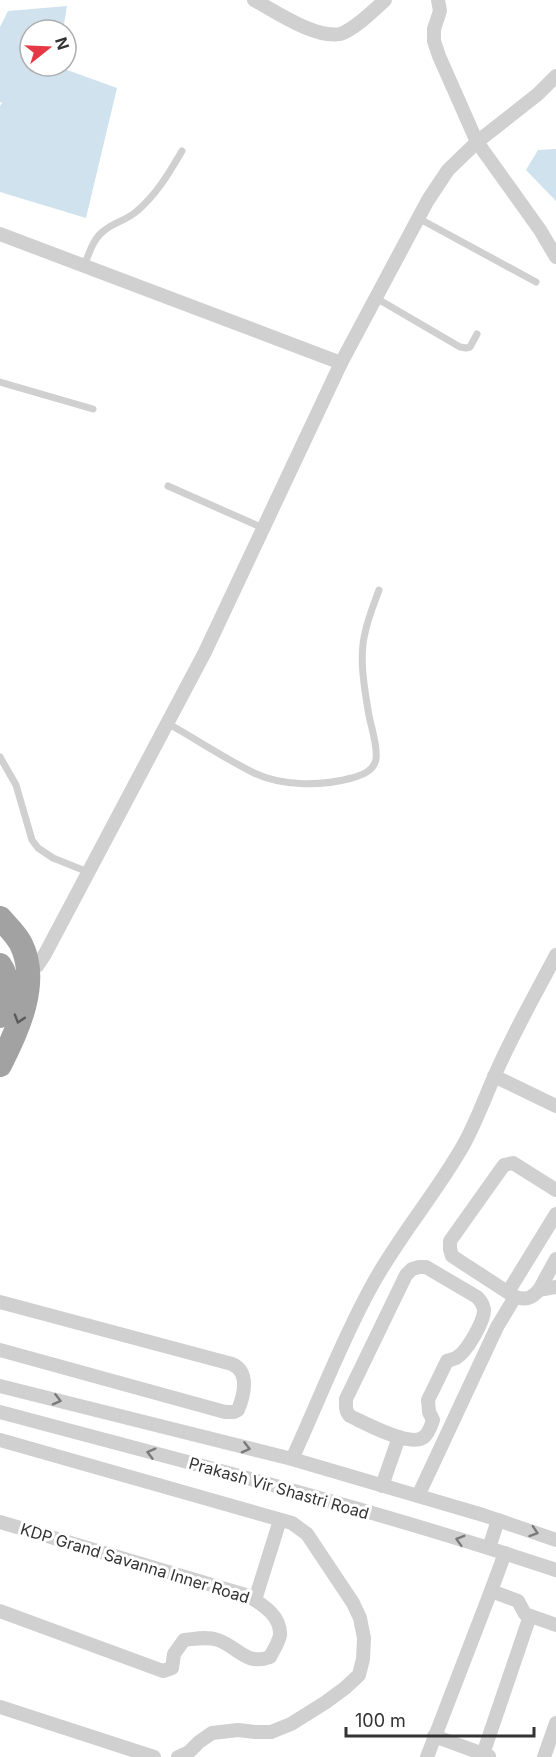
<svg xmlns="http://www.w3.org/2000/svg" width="556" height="1757" viewBox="0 0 556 1757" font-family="Inter,sans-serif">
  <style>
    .water { fill: #cfe2ee }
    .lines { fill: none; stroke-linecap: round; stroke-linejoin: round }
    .service { stroke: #d0d0d0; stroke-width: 7 }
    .minor { stroke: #d0d0d0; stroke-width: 14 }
    .trunk { stroke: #a2a2a2; stroke-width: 24 }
    .oneway { stroke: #5a5a5a }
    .oneway2 { stroke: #7a7a7a }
    .labels { text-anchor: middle; stroke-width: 6; stroke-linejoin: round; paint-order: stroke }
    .street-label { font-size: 16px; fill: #333; stroke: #fff }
  </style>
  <rect width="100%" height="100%" fill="#fff"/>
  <g class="water">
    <polygon points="67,6 63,30 30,30 30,66 56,66 117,88 86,218 0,192 0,106 2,103 0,102 0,27 8,11"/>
    <polygon points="556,149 556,201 526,170 538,150"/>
  </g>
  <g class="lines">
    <g class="service">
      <polyline points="418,218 536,282"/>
      <path d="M84,266C89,254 93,238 105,230C115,222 127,220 137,211C157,194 169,173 182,151"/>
      <polyline points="376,298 460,347 466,348 470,347 477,334"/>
      <polyline points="0,382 93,409"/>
      <polyline points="168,486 263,528"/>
      <path d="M167,723C196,739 224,758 254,773C283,787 322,786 352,778C362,775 374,771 376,759C378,744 370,725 368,710C364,686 359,657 365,633C368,618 374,604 379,590"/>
      <polyline points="0,757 16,785 32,840 38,848 53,858 88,872"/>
    </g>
    <g class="minor">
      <path d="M254,0C275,11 315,39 340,34C354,30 374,10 385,0"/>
      <polyline points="438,0 440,11 434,29 434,41 439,56 477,142 540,230 556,257"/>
      <polyline points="0,234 341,363"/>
      <polyline points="29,972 37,966 45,954 205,652 341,363 428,200 448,170 477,142 538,94 556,76"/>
      <polyline points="494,1076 556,1106"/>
      <path d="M556,1190L513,1163L504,1165L450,1241V1249L452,1256L515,1297C526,1300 531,1299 539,1290L556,1287"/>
      <path d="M419,1267H426L477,1297C480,1300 483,1304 484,1309C485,1320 467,1352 456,1358C454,1359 450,1360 447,1361L428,1400L429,1412L433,1420C431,1426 429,1433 424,1437C410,1448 365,1423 350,1416C345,1411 346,1406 346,1399L406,1275L412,1269Z"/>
      <polyline points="539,1290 556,1259"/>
      <polyline points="508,1292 556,1214"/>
      <path d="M0,1302L232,1364C250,1372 244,1395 238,1410L234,1412H225L0,1350"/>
      <polyline points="0,1386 292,1459 483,1515 556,1540"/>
      <path d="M0,1412C186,1462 374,1509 556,1570"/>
      <polyline points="0,1440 292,1523 307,1534 353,1603 360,1618 364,1638 363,1659 359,1675 345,1688 326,1702 291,1724 271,1732 255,1732 238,1730 212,1733 199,1742 189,1752 178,1757"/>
      <path d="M292,1459C318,1403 340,1344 370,1289C397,1238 436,1194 464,1144C476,1122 484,1100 494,1077C512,1035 535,995 556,955"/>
      <polyline points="382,1486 399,1437"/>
      <polyline points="418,1496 497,1327 515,1297"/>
      <path d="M0,1522L249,1596C263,1605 281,1616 280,1635C279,1642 273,1651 270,1657C246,1666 238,1647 218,1640C207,1636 195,1639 184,1640L174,1654L172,1668L163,1671L0,1611"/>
      <polyline points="489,1548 498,1520"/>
      <polyline points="505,1553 491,1591 518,1601 525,1614 556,1625"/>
      <polyline points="255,1600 280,1520"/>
      <polyline points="0,1707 154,1757"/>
      <polyline points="434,1736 489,1756"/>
      <polyline points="483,1754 530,1616"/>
      <polyline points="427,1757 491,1591"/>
      <polyline points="544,1757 556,1723"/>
    </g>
    <g class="trunk">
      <path d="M0,918C7,926 16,934 21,944C40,982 18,1030 0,1065"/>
      <path d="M0,965C11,981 7,999 0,1016"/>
    </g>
  </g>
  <defs><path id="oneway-chevron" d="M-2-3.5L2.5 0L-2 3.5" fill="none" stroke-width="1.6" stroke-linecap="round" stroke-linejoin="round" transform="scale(1.5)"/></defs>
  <use class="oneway" href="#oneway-chevron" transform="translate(19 1019) rotate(107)"/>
  <g class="oneway2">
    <use href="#oneway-chevron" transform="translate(57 1400) rotate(14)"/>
    <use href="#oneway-chevron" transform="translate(246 1448) rotate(14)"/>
    <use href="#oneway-chevron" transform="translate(151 1453) rotate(-165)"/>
    <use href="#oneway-chevron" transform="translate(534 1532) rotate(18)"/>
    <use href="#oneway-chevron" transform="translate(460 1540) rotate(-164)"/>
  </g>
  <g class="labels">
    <g class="street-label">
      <text transform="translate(279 1488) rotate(16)" y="6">Prakash Vir Shastri Road</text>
      <text transform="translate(135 1563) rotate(17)" y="6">KDP Grand Savanna Inner Road</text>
    </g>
  </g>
  <g transform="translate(48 48) rotate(72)"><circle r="28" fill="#ffffff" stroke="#adadad" stroke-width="1.5"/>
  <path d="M0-4.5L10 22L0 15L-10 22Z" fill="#e63946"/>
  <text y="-9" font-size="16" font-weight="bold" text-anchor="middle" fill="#333333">N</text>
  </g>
  <path d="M346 1727v9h188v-9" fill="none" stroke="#333333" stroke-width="3"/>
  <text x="355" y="1727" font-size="18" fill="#333333" stroke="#ffffff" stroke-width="4.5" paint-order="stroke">100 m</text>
</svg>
